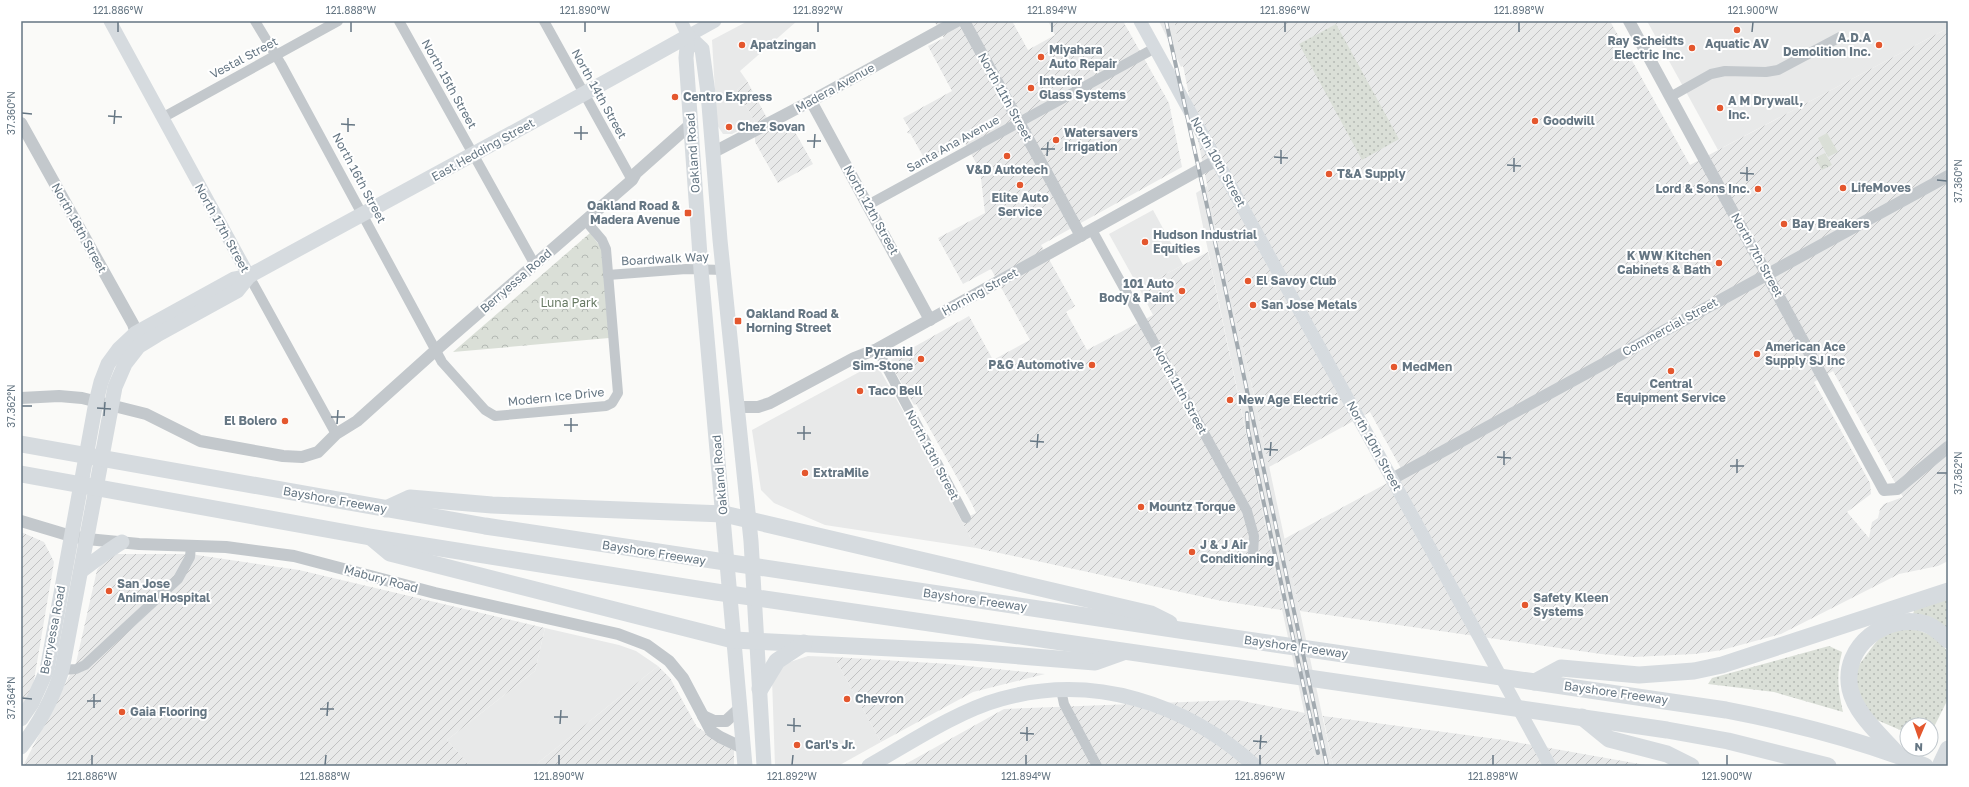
<svg xmlns="http://www.w3.org/2000/svg" width="1969" height="787" viewBox="0 0 1969 787" font-family="'Golos Text',sans-serif">
  <style>
    .built { fill: #e8e9e9 }
    .industrial { fill: url(#industrial-furrows); fill-rule: evenodd }
    .grass { fill: url(#grass-dots) }
    .forest { fill: url(#forest-crowns) }
    .pitch { fill: #dadfd7 }
    .lines { fill: none; stroke-linecap: round; stroke-linejoin: round }
    .minor { stroke: #c3c8cc; stroke-width: 10 }
    .tertiary { stroke: #c3c8cc; stroke-width: 12 }
    .secondary { stroke: #d6dbdf; stroke-width: 13 }
    .primary { stroke: #d6dbdf; stroke-width: 15 }
    .motorway { stroke: #d6dbdf; stroke-width: 17 }
    .rail-casing { stroke: #a2aab0; stroke-width: 4 }
    .rail { stroke: #fff; stroke-width: 2.5; stroke-dasharray: 8; stroke-linecap: butt }
    .ticks { fill: none; stroke: #657683; stroke-width: 1.5 }
    .poi-dot { fill: #e4572e; stroke: #fff; stroke-width: 1.5 }
    .labels { text-anchor: middle; stroke-width: 4; stroke-linejoin: round; paint-order: stroke }
    .poi-label { font-size: 12px; font-weight: bold; fill: #657683; stroke: #fff; text-anchor: start }
    .street-label { font-size: 12px; fill: #657683; stroke: #fff }
    .park-label { font-size: 12px; fill: #687a64; stroke: #fff }
    .neatline { fill: none; stroke: #657683; stroke-width: 1.5 }
    .ticks-label { font-size: 10px; text-anchor: middle; fill: #657683 }
  </style>
  <defs>
    <pattern id="industrial-furrows" width="10" height="10" patternUnits="userSpaceOnUse"><rect width="10" height="10" fill="#e8e9e9"/><path d="M-1 1l2-2M0 10L10 0M9 11l2-2" fill="none" stroke="#c0c1c2"/></pattern>
    <pattern id="grass-dots" width="8" height="8" patternUnits="userSpaceOnUse"><rect width="8" height="8" fill="#dadfd7"/><path d="M2 2h.1M6 6h.1" fill="none" stroke="#b4b9b4" stroke-width="1.8" stroke-linecap="round"/></pattern>
    <pattern id="forest-crowns" width="20" height="18" patternUnits="userSpaceOnUse"><rect width="20" height="18" fill="#dadfd7"/><path d="M2 6a3 3 0 1 1 6 0M12 15a3 3 0 1 1 6 0" fill="none" stroke="#b4b9b4"/></pattern>
  </defs>
  <rect width="100%" height="100%" fill="#fafaf8"/>
  <g class="built">
    <polygon points="748,21 797,21 740,71 747,81 737,90 755,122 732,134 723,134 717,125 712,40"/>
    <polygon points="1159,21 1174,21 1184,65 1181,67"/>
    <polygon points="1647,21 1945,21 1948,28 1718,150"/>
    <polygon points="1207,186 1253,391 1333,766 1316,766 1281,605 1282,604 1196,193"/>
    <polygon points="1153,210 1183,265 1139,288 1109,234"/>
    <polygon points="876,363 903,411 976,548 825,525 774,503 761,490 752,430"/>
    <polygon points="545,628 619,645 636,651 658,666 534,766 470,766 447,740 535,671"/>
    <polygon points="808,656 834,657 881,742 838,766 775,766 772,679 784,664"/>
  </g>
  <g class="industrial">
    <polygon points="934,21 1012,21 1028,50 1055,35 1048,21 1123,21 1169,103 1182,167 1041,245 1075,306 1066,312 1087,350 1153,315 1139,288 1208,252 1282,605 1281,605 1282,610 1222,601 976,548 961,520 976,513 973,506 916,404 914,405 889,361 969,316 993,360 1030,340 991,269 963,284 938,238 985,213 980,170 965,143 927,163 910,133 909,134 907,132 910,130 903,118 952,91 928,46 944,38"/>
    <path d="M1174,21H1610L1690,165L1948,28V561L1938,566L1899,574L1781,634L1722,650L1695,654L1634,657L1601,654L1300,611L1284,539L1404,474L1370,412L1269,467L1253,390L1220,249ZM1833,371L1903,497L1884,504L1880,509L1878,518L1872,522L1869,538L1847,512L1871,494L1870,483L1814,382Z"/>
    <polygon points="747,81 774,131 790,123 813,164 778,183 755,142 755,122 737,90"/>
    <polygon points="21,532 44,542 54,562 32,692 21,708"/>
    <polygon points="110,554 190,554 299,570 545,628 535,671 447,740 470,766 23,766 76,663 97,570"/>
    <polygon points="834,657 949,664 1045,674 973,692 881,742"/>
    <polygon points="658,666 670,678 697,727 734,750 734,766 534,766"/>
    <polygon points="1237,700 1305,713 1316,766 902,766 1004,709"/>
    <polygon points="1323,716 1504,740 1651,766 1333,766"/>
  </g>
  <g class="grass">
    <polygon points="1336,24 1399,139 1362,160 1299,44"/>
    <polygon points="1948,598 1948,629 1913,615 1914,610"/>
    <polygon points="1901,629 1918,630 1933,636 1943,645 1948,653 1948,699 1931,733 1931,725 1907,725 1907,733 1877,720 1871,716 1856,687 1856,669 1879,638"/>
    <path d="M1829,646L1842,652C1836,675 1838,689 1843,712L1774,692L1708,684L1712,678Z"/>
  </g>
  <g class="forest">
    <polygon points="1825,153 1832,165 1822,170 1815,158"/>
    <polygon points="590,233 602,249 609,338 453,352"/>
  </g>
  <polygon class="pitch" points="1827,133 1838,152 1828,157 1818,138"/>
  <g class="lines">
    <g class="minor">
      <polyline points="255,21 281,64 442,362 485,410 495,416 606,406 612,403 618,393 606,249 602,240 585,220"/>
      <polyline points="399,21 535,265"/>
      <polyline points="544,21 632,180"/>
      <polyline points="1670,97 1711,74 1725,71 1766,72 1778,70 1840,37"/>
      <polyline points="162,118 338,21"/>
      <polyline points="868,205 1155,48"/>
      <polyline points="1092,230 1247,511 1254,536 1253,555"/>
      <polyline points="608,275 686,269 724,270"/>
      <polyline points="249,276 336,434"/>
      <polyline points="877,349 966,518"/>
      <polyline points="62,670 76,669 85,665 178,579 190,557 191,546"/>
      <polyline points="1061,690 1064,704 1097,766"/>
    </g>
    <g class="tertiary">
      <polyline points="964,21 1081,236"/>
      <polyline points="1629,21 1884,490 1897,489 1948,447"/>
      <polyline points="811,101 930,320"/>
      <polyline points="21,123 133,324 136,333"/>
      <polyline points="712,153 811,101 957,21"/>
      <polyline points="21,398 59,396 82,398 146,414 200,441 283,456 302,457 318,452 336,434 357,421 436,350 632,180 636,173 691,124"/>
      <polyline points="737,407 758,407 770,403 854,358 877,349 1217,160"/>
      <polyline points="1392,479 1948,176"/>
      <polyline points="21,521 71,536 87,539 139,544 226,547 294,556 435,593 618,634 647,645 669,661 683,678 711,731 720,737 743,748"/>
      <polyline points="703,716 714,721 726,721 739,709"/>
    </g>
    <g class="secondary">
      <polyline points="110,21 249,276"/>
      <polyline points="681,21 688,36 715,21"/>
      <polyline points="1140,21 1550,766"/>
    </g>
    <g class="primary">
      <polyline points="688,36 702,49 708,93 720,240 751,541 764,766"/>
      <polyline points="688,36 686,58 701,270 745,766"/>
      <path d="M81,571C95,561 107,551 122,542"/>
      <path d="M21,719L32,703L47,670L96,402L101,382L108,364L119,349L136,333L234,279L249,276C395,196 542,118 688,36"/>
      <path d="M21,747C39,724 53,698 62,670L115,387L125,364L139,346L157,335L237,291L249,276"/>
      <path d="M869,766C908,744 957,711 1001,699C1093,673 1186,703 1255,766"/>
    </g>
    <g class="motorway">
      <path d="M21,444L485,526L1186,631L1726,710C1794,723 1861,740 1925,766"/>
      <polyline points="21,474 370,537 716,592 1667,730 1728,741 1828,766"/>
      <polyline points="386,509 410,498 492,505 724,514 1151,614 1169,623"/>
      <polyline points="372,538 390,553 733,640 971,652 1095,662 1123,652"/>
      <polyline points="1535,682 1561,668 1639,675 1694,671 1722,665 1948,591"/>
      <polyline points="760,689 777,661 804,643"/>
      <polyline points="1582,717 1609,739 1667,754 1691,766"/>
      <path d="M1898,755C1881,735 1856,715 1850,689C1841,646 1887,612 1926,624C1934,627 1942,634 1948,640"/>
      <polyline points="1940,766 1948,749"/>
    </g>
    <defs>
      <g id="rail">
        <polyline points="1166,21 1221,269 1327,766"/>
        <polyline points="1247,413 1248,430 1318,753"/>
      </g>
    </defs>
    <use href="#rail" class="rail-casing"/>
    <use href="#rail" class="rail"/>
  </g>
  <path class="ticks" d="M118,32V22M351,32V22M585,32V22M818,32V22M1052,32V22M1285,32V22M1519,32V22M1752,32L1753,22M22,113L32,114M108,116L122,117M114,124L115,110M341,124L355,125M348,132V118M574,133H588M581,140V126M807,141H821M814,148L815,134M1041,149H1055M1047,156L1048,142M1274,157L1288,158M1281,164V150M1507,165L1521,166M1514,172V158M1740,173L1754,174M1937,180L1947,181M1747,181V167M22,406H32M97,408L111,409M104,416L105,402M331,417H345M337,424L338,410M564,425H578M571,432V418M797,433H811M804,440V426M1030,441L1044,442M1037,448L1038,434M1264,449L1278,450M1270,456L1271,442M1497,457L1511,458M1504,465V451M1730,466H1744M1737,473V459M1937,473H1947M22,698L32,699M87,701H101M94,708V694M320,709H334M327,716L328,702M554,717H568M560,724L561,710M787,725L801,726M794,732V718M1020,733L1034,734M1027,741V727M1253,741L1267,742M1260,749L1261,735M92,765V755M325,765L326,755M559,765V755M792,765L793,755M1026,765V755M1260,765V755M1493,765V755M1727,765V755"/>
  <g class="poi-dot">
    <circle cx="1737" cy="30" r="4"/>
    <circle cx="742" cy="45" r="4"/>
    <circle cx="1879" cy="45" r="4"/>
    <circle cx="1692" cy="48" r="4"/>
    <circle cx="1041" cy="57" r="4"/>
    <circle cx="1031" cy="88" r="4"/>
    <circle cx="675" cy="97" r="4"/>
    <circle cx="1720" cy="108" r="4"/>
    <circle cx="1535" cy="121" r="4"/>
    <circle cx="729" cy="127" r="4"/>
    <circle cx="1056" cy="140" r="4"/>
    <circle cx="1007" cy="156" r="4"/>
    <circle cx="1329" cy="174" r="4"/>
    <circle cx="1020" cy="185" r="4"/>
    <circle cx="1843" cy="188" r="4"/>
    <circle cx="1758" cy="189" r="4"/>
    <rect x="684" y="209" width="8" height="8" rx="2"/>
    <circle cx="1784" cy="224" r="4"/>
    <circle cx="1145" cy="242" r="4"/>
    <circle cx="1719" cy="263" r="4"/>
    <circle cx="1248" cy="281" r="4"/>
    <circle cx="1182" cy="291" r="4"/>
    <circle cx="1253" cy="305" r="4"/>
    <rect x="734" y="317" width="8" height="8" rx="2"/>
    <circle cx="1757" cy="354" r="4"/>
    <circle cx="921" cy="359" r="4"/>
    <circle cx="1092" cy="365" r="4"/>
    <circle cx="1394" cy="367" r="4"/>
    <circle cx="1671" cy="371" r="4"/>
    <circle cx="860" cy="391" r="4"/>
    <circle cx="1230" cy="400" r="4"/>
    <circle cx="285" cy="421" r="4"/>
    <circle cx="805" cy="473" r="4"/>
    <circle cx="1141" cy="507" r="4"/>
    <circle cx="1192" cy="552" r="4"/>
    <circle cx="109" cy="591" r="4"/>
    <circle cx="1525" cy="605" r="4"/>
    <circle cx="847" cy="699" r="4"/>
    <circle cx="122" cy="712" r="4"/>
    <circle cx="797" cy="745" r="4"/>
  </g>
  <g class="labels">
    <g class="poi-label">
      <text x="1871" y="42" text-anchor="end">A.D.A<tspan x="1871" dy="14">Demolition Inc.</tspan></text>
      <text x="1684" y="45" text-anchor="end">Ray Scheidts<tspan x="1684" dy="14">Electric Inc.</tspan></text>
      <text x="1737" y="48" text-anchor="middle">Aquatic AV</text>
      <text x="750" y="49">Apatzingan</text>
      <text x="1049" y="54">Miyahara<tspan x="1049" dy="14">Auto Repair</tspan></text>
      <text x="1039" y="85">Interior<tspan x="1039" dy="14">Glass Systems</tspan></text>
      <text x="683" y="101">Centro Express</text>
      <text x="1728" y="105">A M Drywall,<tspan x="1728" dy="14">Inc.</tspan></text>
      <text x="1543" y="125">Goodwill</text>
      <text x="737" y="131">Chez Sovan</text>
      <text x="1064" y="137">Watersavers<tspan x="1064" dy="14">Irrigation</tspan></text>
      <text x="1007" y="174" text-anchor="middle">V&amp;D Autotech</text>
      <text x="1337" y="178">T&amp;A Supply</text>
      <text x="1851" y="192">LifeMoves</text>
      <text x="1750" y="193" text-anchor="end">Lord &amp; Sons Inc.</text>
      <text x="1020" y="202" text-anchor="middle">Elite Auto<tspan x="1020" dy="14">Service</tspan></text>
      <text x="680" y="210" text-anchor="end">Oakland Road &amp;<tspan x="680" dy="14">Madera Avenue</tspan></text>
      <text x="1792" y="228">Bay Breakers</text>
      <text x="1153" y="239">Hudson Industrial<tspan x="1153" dy="14">Equities</tspan></text>
      <text x="1711" y="260" text-anchor="end">K WW Kitchen<tspan x="1711" dy="14">Cabinets &amp; Bath</tspan></text>
      <text x="1256" y="285">El Savoy Club</text>
      <text x="1174" y="288" text-anchor="end">101 Auto<tspan x="1174" dy="14">Body &amp; Paint</tspan></text>
      <text x="1261" y="309">San Jose Metals</text>
      <text x="746" y="318">Oakland Road &amp;<tspan x="746" dy="14">Horning Street</tspan></text>
      <text x="1765" y="351">American Ace<tspan x="1765" dy="14">Supply SJ Inc</tspan></text>
      <text x="913" y="356" text-anchor="end">Pyramid<tspan x="913" dy="14">Sim-Stone</tspan></text>
      <text x="1084" y="369" text-anchor="end">P&amp;G Automotive</text>
      <text x="1402" y="371">MedMen</text>
      <text x="1671" y="388" text-anchor="middle">Central<tspan x="1671" dy="14">Equipment Service</tspan></text>
      <text x="868" y="395">Taco Bell</text>
      <text x="1238" y="404">New Age Electric</text>
      <text x="277" y="425" text-anchor="end">El Bolero</text>
      <text x="813" y="477">ExtraMile</text>
      <text x="1149" y="511">Mountz Torque</text>
      <text x="1200" y="549">J &amp; J Air<tspan x="1200" dy="14">Conditioning</tspan></text>
      <text x="117" y="588">San Jose<tspan x="117" dy="14">Animal Hospital</tspan></text>
      <text x="1533" y="602">Safety Kleen<tspan x="1533" dy="14">Systems</tspan></text>
      <text x="855" y="703">Chevron</text>
      <text x="130" y="716">Gaia Flooring</text>
      <text x="805" y="749">Carl's Jr.</text>
    </g>
    <g class="street-label">
      <text transform="translate(244 58) rotate(-28)" y="4">Vestal Street</text>
      <text transform="translate(449 84) rotate(61)" y="4">North 15th Street</text>
      <text transform="translate(835 88) rotate(-29)" y="4">Madera Avenue</text>
      <text transform="translate(599 94) rotate(61)" y="4">North 14th Street</text>
      <text transform="translate(1005 97) rotate(61)" y="4">North 11th Street</text>
      <text transform="translate(953 144) rotate(-29)" y="4">Santa Ana Avenue</text>
      <text transform="translate(483 150) rotate(-29)" y="4">East Hedding Street</text>
      <text transform="translate(693 153) rotate(-94)" y="4">Oakland Road</text>
      <text transform="translate(1218 162) rotate(61)" y="4">North 10th Street</text>
      <text transform="translate(359 178) rotate(62)" y="4">North 16th Street</text>
      <text transform="translate(871 210) rotate(61)" y="4">North 12th Street</text>
      <text transform="translate(79 228) rotate(61)" y="4">North 18th Street</text>
      <text transform="translate(222 228) rotate(61)" y="4">North 17th Street</text>
      <text transform="translate(1757 255) rotate(61)" y="4">North 7th Street</text>
      <text transform="translate(665 259) rotate(-3)" y="4">Boardwalk Way</text>
      <text transform="translate(516 281) rotate(-41)" y="4">Berryessa Road</text>
      <text transform="translate(980 292) rotate(-29)" y="4">Horning Street</text>
      <text transform="translate(1670 327) rotate(-29)" y="4">Commercial Street</text>
      <text transform="translate(1180 390) rotate(61)" y="4">North 11th Street</text>
      <text transform="translate(556 397) rotate(-6)" y="4">Modern Ice Drive</text>
      <text transform="translate(1374 446) rotate(61)" y="4">North 10th Street</text>
      <text transform="translate(932 455) rotate(62)" y="4">North 13th Street</text>
      <text transform="translate(720 475) rotate(-95)" y="4">Oakland Road</text>
      <text transform="translate(335 500) rotate(10)" y="4">Bayshore Freeway</text>
      <text transform="translate(654 553) rotate(9)" y="4">Bayshore Freeway</text>
      <text transform="translate(381 579) rotate(15)" y="4">Mabury Road</text>
      <text transform="translate(975 600) rotate(8)" y="4">Bayshore Freeway</text>
      <text transform="translate(53 630) rotate(-79)" y="4">Berryessa Road</text>
      <text transform="translate(1296 647) rotate(8)" y="4">Bayshore Freeway</text>
      <text transform="translate(1616 693) rotate(8)" y="4">Bayshore Freeway</text>
    </g>
    <g class="park-label">
      <text x="569" y="307">Luna Park</text>
    </g>
  </g>
  <rect width="1969" height="787" fill="none" stroke="#ffffff" stroke-width="44"/>
  <g transform="translate(1919 737) rotate(182)"><circle r="19" fill="#ffffff" stroke="#c1c8cd"/>
  <path d="M0-3L7 15L0 10L-7 15Z" fill="#e4572e"/>
  <text y="-6" font-size="11" font-weight="bold" text-anchor="middle" fill="#657683">N</text>
  </g>
  <rect x="22" y="22" width="1925" height="743" class="neatline"/>
  <g class="ticks-label">
    <text x="118" y="14">121.886°W</text>
    <text x="351" y="14">121.888°W</text>
    <text x="585" y="14">121.890°W</text>
    <text x="818" y="14">121.892°W</text>
    <text x="1052" y="14">121.894°W</text>
    <text x="1285" y="14">121.896°W</text>
    <text x="1519" y="14">121.898°W</text>
    <text x="1753" y="14">121.900°W</text>
    <text transform="translate(11 113) rotate(-90)" y="4">37.360°N</text>
    <text transform="translate(1958 181) rotate(-90)" y="4">37.360°N</text>
    <text transform="translate(11 406) rotate(-90)" y="4">37.362°N</text>
    <text transform="translate(1958 473) rotate(-90)" y="4">37.362°N</text>
    <text transform="translate(11 698) rotate(-90)" y="4">37.364°N</text>
    <text x="92" y="780">121.886°W</text>
    <text x="325" y="780">121.888°W</text>
    <text x="559" y="780">121.890°W</text>
    <text x="792" y="780">121.892°W</text>
    <text x="1026" y="780">121.894°W</text>
    <text x="1260" y="780">121.896°W</text>
    <text x="1493" y="780">121.898°W</text>
    <text x="1727" y="780">121.900°W</text>
  </g>
</svg>
